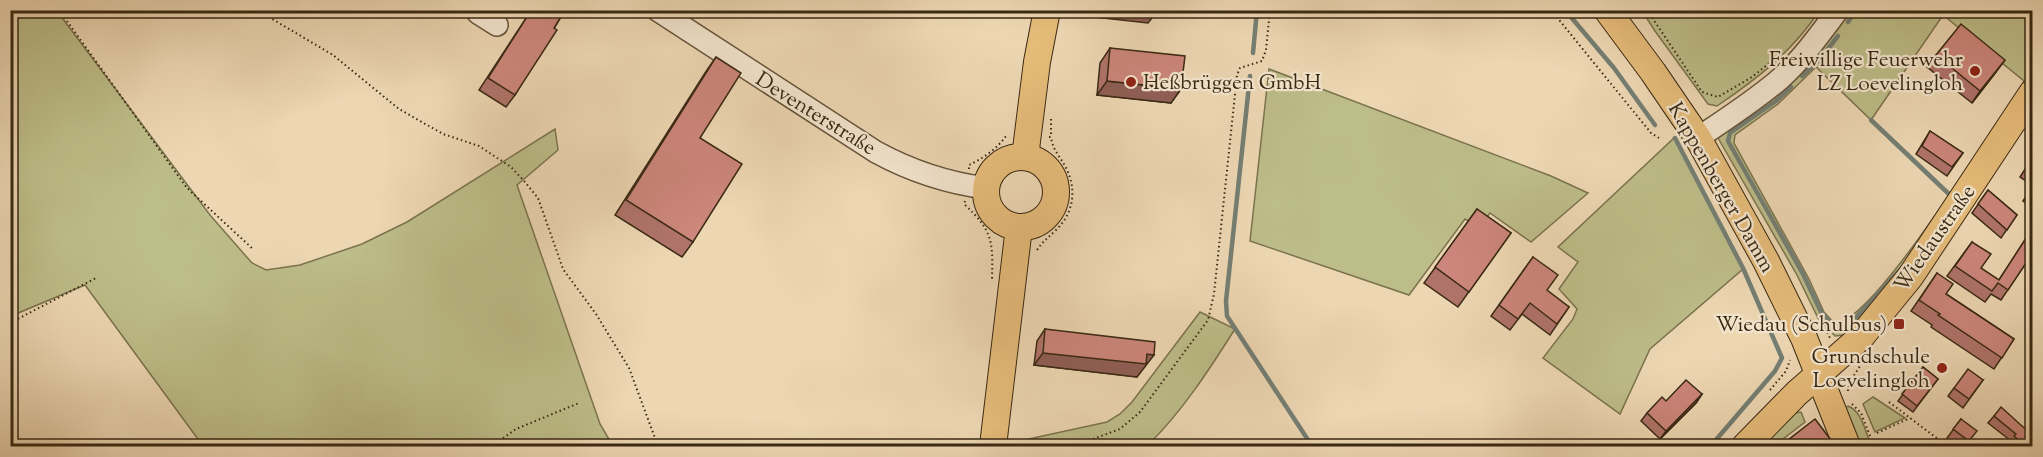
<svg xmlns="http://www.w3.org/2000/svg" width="2043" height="457" viewBox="0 0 2043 457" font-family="'Sorts Mill Goudy',serif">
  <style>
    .green { fill: #bdbd89; stroke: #7b734e; stroke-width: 1.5 }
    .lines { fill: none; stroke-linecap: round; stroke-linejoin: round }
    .stream { stroke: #747f74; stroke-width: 4.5 }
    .minor-casing { stroke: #66543b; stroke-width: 24 }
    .major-casing { stroke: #392913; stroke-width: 28 }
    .path { stroke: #392913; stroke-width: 2; stroke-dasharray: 1.5 3; stroke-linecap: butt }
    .minor { stroke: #f3e5ce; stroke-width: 21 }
    .major { stroke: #e6bc7a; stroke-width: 26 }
    .wall { fill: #af736a; stroke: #392913; stroke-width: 1.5 }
    .shaded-wall { fill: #8f5e56; stroke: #392913; stroke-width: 1.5 }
    .building { fill: #cc867b; stroke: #392913; stroke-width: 1.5 }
    .poi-dot { fill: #8f2418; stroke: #f3e5ce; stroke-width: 2 }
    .labels { text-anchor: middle; stroke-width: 4.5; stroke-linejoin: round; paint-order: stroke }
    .poi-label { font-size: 21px; fill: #392913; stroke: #f3e5ce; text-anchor: end }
    .street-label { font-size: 21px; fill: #392913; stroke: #f3e5ce }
  </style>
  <rect width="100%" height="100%" fill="#edd7b3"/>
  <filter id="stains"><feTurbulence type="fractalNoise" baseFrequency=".00333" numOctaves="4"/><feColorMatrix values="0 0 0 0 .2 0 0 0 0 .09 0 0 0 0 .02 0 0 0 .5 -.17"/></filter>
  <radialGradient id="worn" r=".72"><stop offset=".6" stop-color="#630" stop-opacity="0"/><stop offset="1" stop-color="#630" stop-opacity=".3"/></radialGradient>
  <g class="green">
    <polygon points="11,10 57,11 210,215 252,263 266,270 300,265 362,244 407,222 555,129 558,150 517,185 600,424 613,446 203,446 85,285 11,316"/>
    <path d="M1642,11H1819C1793,51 1757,79 1717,106L1708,104L1655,31Z"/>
    <path d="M1846,11H2032V82L2020,89L2024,81L1943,15L1871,120L1816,67L1778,104L1735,135L1734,143L1809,279L1824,312L1835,324C1865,321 1933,218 1952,191L1958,194L1864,318L1844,335L1835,336L1818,318L1797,275L1718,138Z"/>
    <polygon points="1269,69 1551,176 1588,193 1531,242 1490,213 1479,227 1465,219 1409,295 1250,241"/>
    <polygon points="1674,138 1743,269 1650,349 1620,414 1543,358 1573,319 1577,309 1559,289 1578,262 1558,247"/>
    <path d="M1200,312L1235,329C1209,370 1182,412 1147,446H1015V442L1107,422L1120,414L1132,402Z"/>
    <polygon points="1873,397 1905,418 1875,432 1863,404"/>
    <path d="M1848,406C1862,411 1866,433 1871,446H1861L1845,408Z"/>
    <polygon points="1801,412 1805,422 1774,446 1755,446 1795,413"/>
  </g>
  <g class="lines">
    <g class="stream">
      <polyline points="1565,10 1614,68 1655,125"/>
      <polyline points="1848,22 1856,10"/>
      <polyline points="1253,53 1257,10"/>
      <polyline points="1250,76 1226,301 1227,316 1312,446"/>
      <polyline points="1802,76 1820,59 1838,36"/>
      <polyline points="2026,85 2032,75"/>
      <polyline points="1791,87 1776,101 1730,133 1728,141 1803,274 1822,314 1831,323"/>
      <polyline points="1871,120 1951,196 1949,200"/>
      <polyline points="1675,138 1743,268 1782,358 1775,371 1715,441"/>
      <polyline points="1848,326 1899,271"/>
    </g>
    <defs>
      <g id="minor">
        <polyline points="478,10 478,13 497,25"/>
        <path d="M657,10L876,152C911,171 947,183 986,188"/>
        <path d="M1698,138C1726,119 1756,100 1781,78C1803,58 1820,34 1838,10"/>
      </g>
      <g id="major">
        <polyline points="1607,10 1653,72 1698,138 1766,261 1804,338 1847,446"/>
        <polyline points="1025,157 1037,62 1047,10"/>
        <circle cx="1021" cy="192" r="35"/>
        <polyline points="993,446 1019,227"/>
        <polyline points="1745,446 1797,393 1861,337 1910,277 2032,93"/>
      </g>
    </defs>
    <use href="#minor" class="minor-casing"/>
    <use href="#major" class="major-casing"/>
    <g class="path">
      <polyline points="59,10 187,188 254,250"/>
      <polyline points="257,10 333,55 399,109 443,134 479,146 511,167 525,182 538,198 563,269 596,314 629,368 658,446"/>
      <polyline points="1551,10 1651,133 1659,138"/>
      <polyline points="1647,10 1702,92 1718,97 1752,77 1772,61"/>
      <polyline points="1809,18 1814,10"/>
      <polyline points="1051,119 1051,137"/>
      <path d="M969,169V165C982,159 998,148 1006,136"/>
      <path d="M965,201L964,204C993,231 993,241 992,279"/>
      <path d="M1037,250C1043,241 1049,237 1056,230C1073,214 1077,191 1067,170C1062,158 1053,152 1051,137H1047"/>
      <polyline points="10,323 96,278"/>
      <polyline points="1821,326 1826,330 1830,338"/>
      <polyline points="1846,377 1849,383 1848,391"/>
      <polyline points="1849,383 1862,363"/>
      <polyline points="1770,390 1786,371 1790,360"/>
      <polyline points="1889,402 1947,446"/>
      <polyline points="1852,404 1861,413 1874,446"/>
      <polyline points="1877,433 1910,418"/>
      <polyline points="492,446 516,429 579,403"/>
      <polyline points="1053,446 1093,439 1120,429 1140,412 1208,320 1214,294 1237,75 1240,68 1262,61 1266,50 1270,10"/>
    </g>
    <use href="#minor" class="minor"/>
    <use href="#major" class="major"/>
  </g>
  <g class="wall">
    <polygon points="538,10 565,10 515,95 506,107 479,90 530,12 535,15"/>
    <polygon points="1110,48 1181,89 1171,103 1097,95 1100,63"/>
    <polygon points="1936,55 1996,72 1972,103 1927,67"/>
    <polygon points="716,57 700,138 693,242 682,257 615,215 705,73"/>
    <polygon points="1930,131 1963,153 1947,176 1916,154"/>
    <polygon points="2032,158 2032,185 2020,177"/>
    <polygon points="2032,187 2032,207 2023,201"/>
    <polygon points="1988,190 2017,215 2001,238 1972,213"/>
    <polygon points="1477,209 1511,233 1458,307 1424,283"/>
    <polygon points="2032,229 2032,254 2001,300 1991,294 1985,302 1947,276 1972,242 1981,268 1999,280"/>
    <polygon points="1533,257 1547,291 1569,307 1550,335 1522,314 1510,330 1491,316"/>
    <polygon points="1937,273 1946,294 2014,339 1994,369 1931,327 1932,325 1911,311"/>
    <polygon points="1045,329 1145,367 1144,367 1137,377 1034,365 1037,341"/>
    <polygon points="1923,367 1938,379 1913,412 1898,401"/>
    <polygon points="1983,380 1963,408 1948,396 1954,388"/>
    <polygon points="1702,394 1696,403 1660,439 1641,421 1647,413 1666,401"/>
    <polygon points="1994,416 2032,447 2013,447 2009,443 2011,441 1988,423"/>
    <polygon points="1961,419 1971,440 1965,447 1958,447 1947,438"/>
  </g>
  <g class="shaded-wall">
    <polygon points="1088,10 1162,10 1160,13 1156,13 1148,23 1084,16"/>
    <polygon points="2005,60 1996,72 1972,103 1980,91"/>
    <polygon points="1107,81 1181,89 1171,103 1097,95"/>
    <polygon points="1043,353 1147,354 1154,355 1137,377 1034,365"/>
    <polygon points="1702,394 1696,403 1660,439 1666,431"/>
  </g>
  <g class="building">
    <polygon points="538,10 565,10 554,28 557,30 515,95 488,78 530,12 535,16"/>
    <polygon points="1961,24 2005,60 1980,91 1936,55"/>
    <polygon points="1110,48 1185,56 1181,89 1107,81"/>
    <polygon points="716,57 741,73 700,138 742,164 693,242 626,200"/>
    <polygon points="1930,131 1963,153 1952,167 1922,146"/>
    <polygon points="2032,158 2032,173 2026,168"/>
    <polygon points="1988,190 2017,215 2007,230 1978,204"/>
    <polygon points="1477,209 1511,233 1469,292 1435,267"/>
    <polygon points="2032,229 2032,254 2008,290 1998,283 1992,291 1955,266 1972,242 1991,254 1981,268 1999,280"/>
    <polygon points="1533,257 1558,275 1547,290 1569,307 1557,324 1530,303 1518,319 1499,305"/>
    <polygon points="1937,273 1953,284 1946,294 2014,339 2002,358 1938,315 1940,314 1919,300"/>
    <polygon points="1045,329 1155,342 1154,355 1147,354 1146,364 1043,353"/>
    <polygon points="1923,367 1938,379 1917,406 1902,394"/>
    <polygon points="1968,369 1983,380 1969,399 1954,388"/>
    <polygon points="1686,380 1702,394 1666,431 1647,413 1662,397 1666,401"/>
    <polygon points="2001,407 2032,435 2032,447 2027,447 2014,436 2016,434 1994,416"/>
    <polygon points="1815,419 1831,440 1834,447 1779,447"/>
    <polygon points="1961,419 1977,431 1969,441 1953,429"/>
  </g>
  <g class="poi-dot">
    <circle cx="1975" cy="71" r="6"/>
    <circle cx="1131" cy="82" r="6"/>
    <rect x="1893" y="318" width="12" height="12" rx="3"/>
    <circle cx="1942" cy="368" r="6"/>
  </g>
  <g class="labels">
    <g class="poi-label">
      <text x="1963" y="66">Freiwillige Feuerwehr<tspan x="1963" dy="24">LZ Loevelingloh</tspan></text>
      <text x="1143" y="89" text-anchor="start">Heßbrüggen GmbH</text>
      <text x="1887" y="331">Wiedau (Schulbus)</text>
      <text x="1930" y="363">Grundschule<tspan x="1930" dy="24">Loevelingloh</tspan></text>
    </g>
    <g class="street-label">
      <text transform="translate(816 113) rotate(32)" y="7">Deventerstraße</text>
      <text transform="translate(1722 187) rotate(60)" y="7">Kappenberger Damm</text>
      <text transform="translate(1934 238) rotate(-55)" y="7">Wiedaustraße</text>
    </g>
  </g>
  <rect width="2043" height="457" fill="none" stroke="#edd7b3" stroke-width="36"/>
  <rect x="12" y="12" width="2019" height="433" fill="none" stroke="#392913" stroke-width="3"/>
  <rect x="18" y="18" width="2007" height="421" fill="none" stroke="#392913" stroke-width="1.5"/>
  <rect width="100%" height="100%" filter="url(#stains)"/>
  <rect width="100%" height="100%" fill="url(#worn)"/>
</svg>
